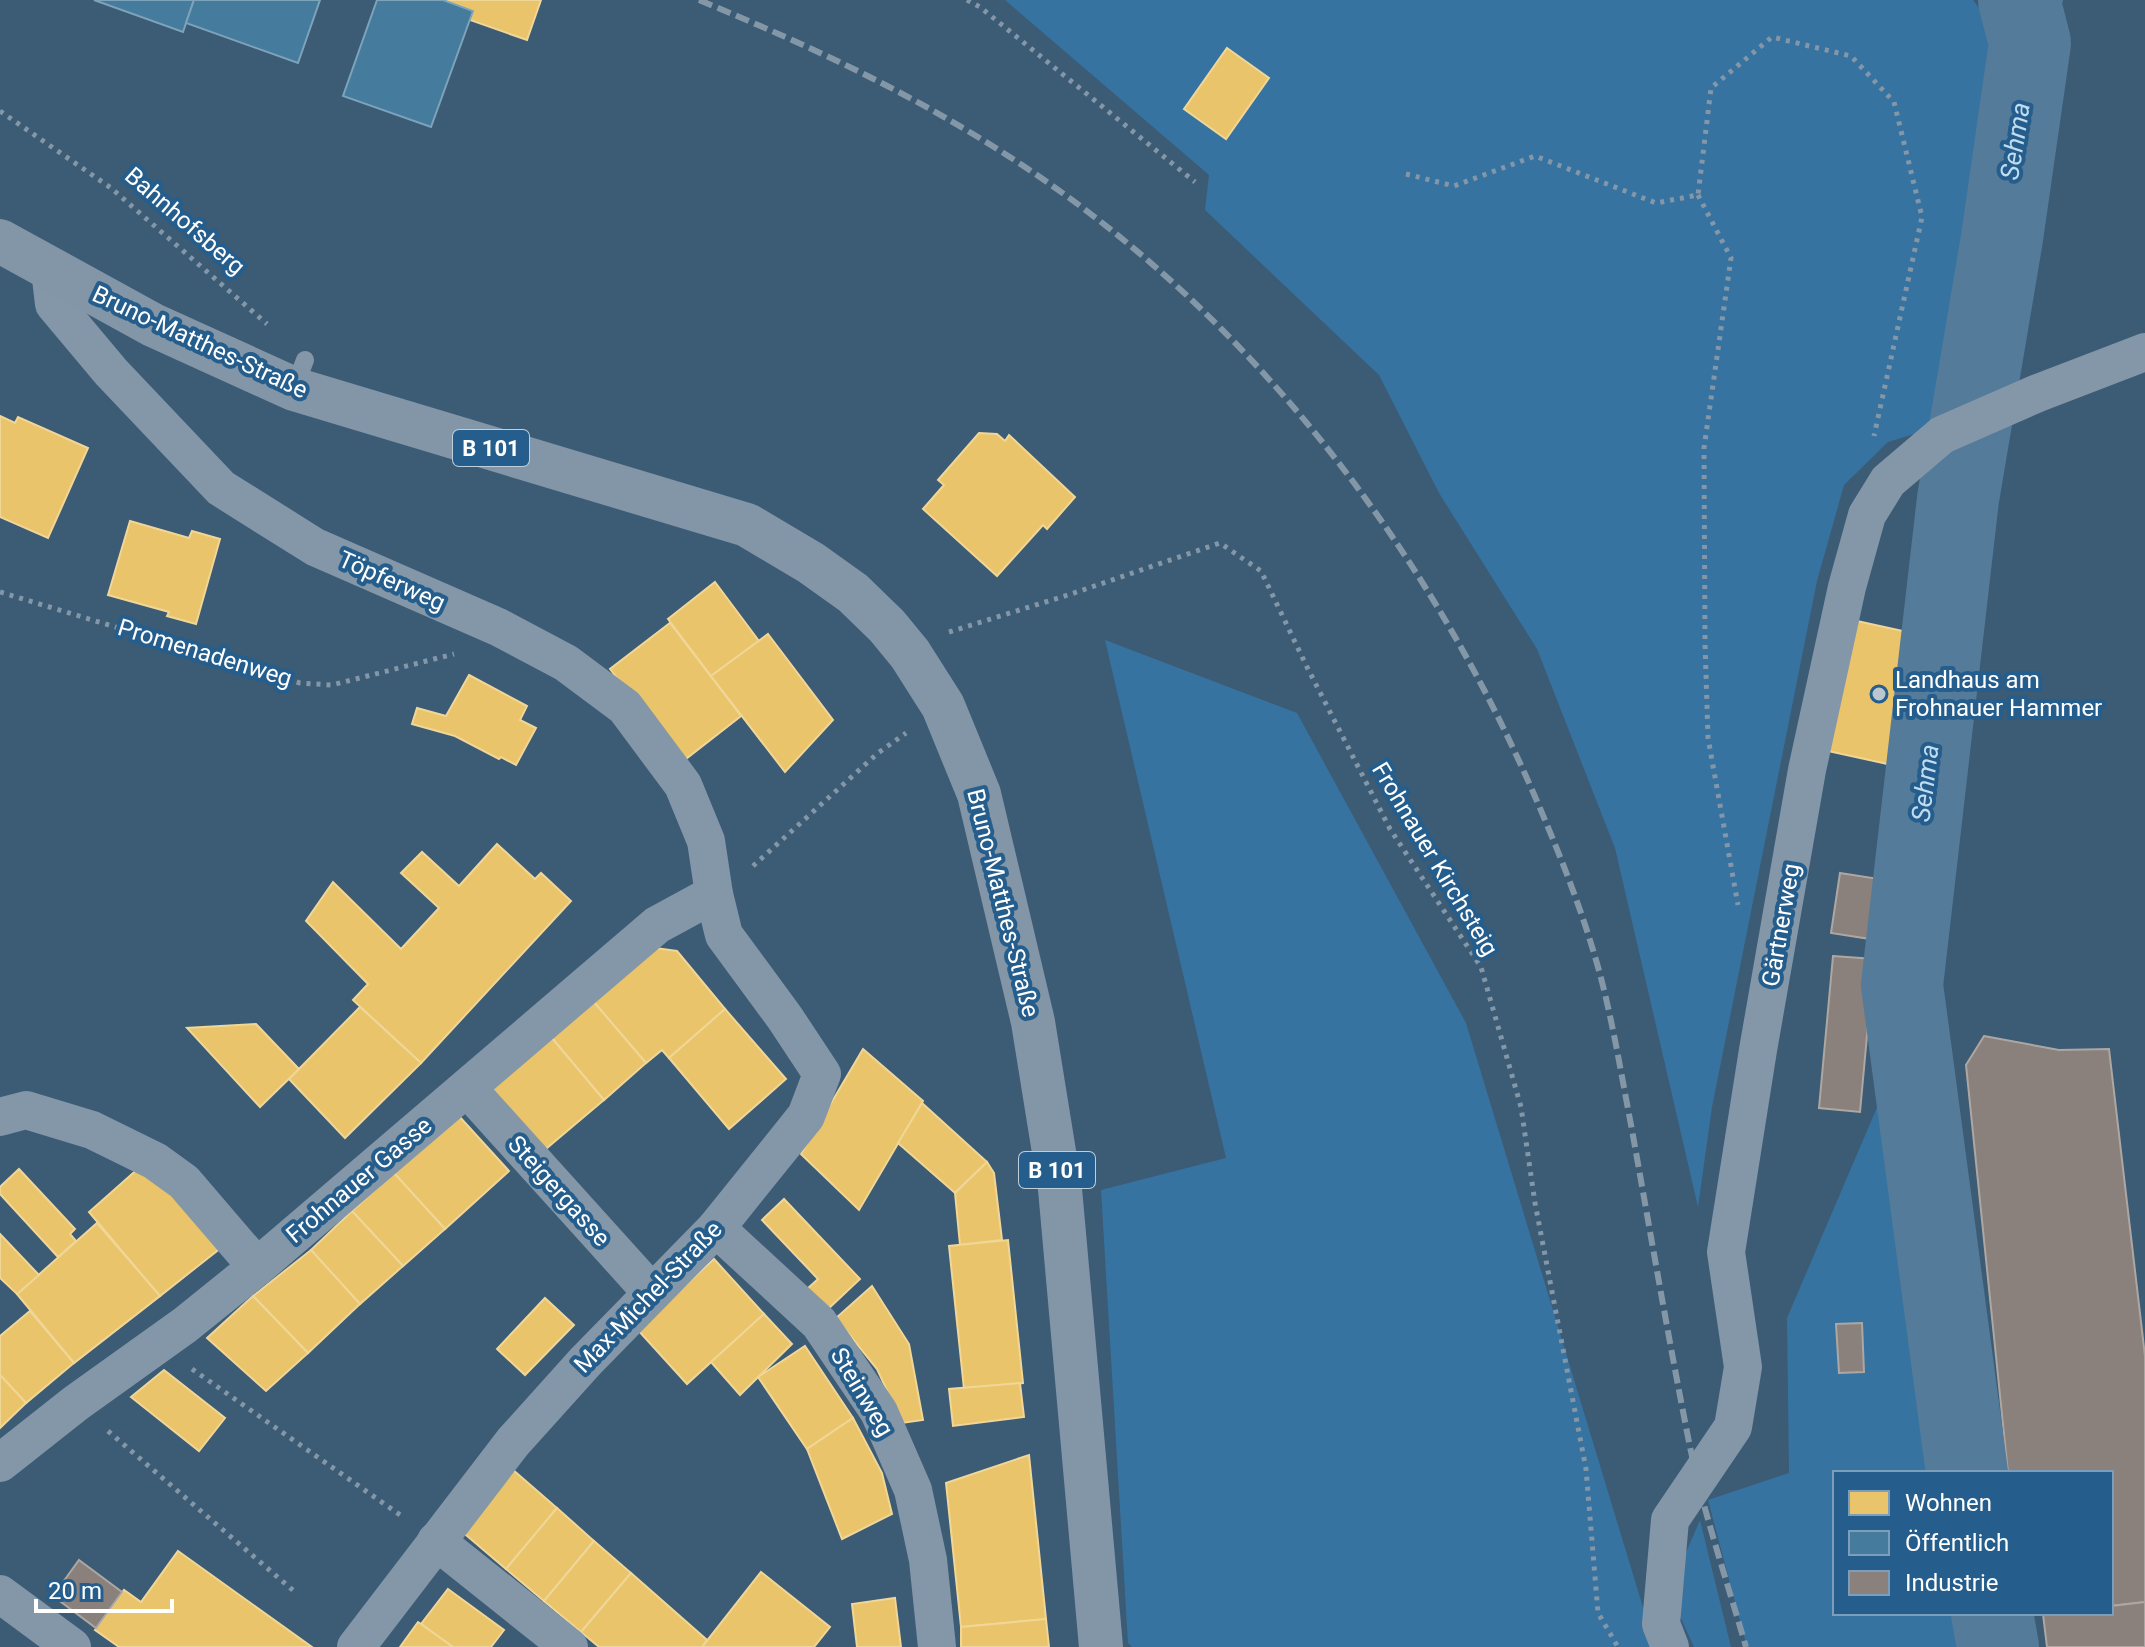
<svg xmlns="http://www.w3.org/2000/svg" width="2145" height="1647" viewBox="0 0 2145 1647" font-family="Roboto,sans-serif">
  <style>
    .green { fill: #3773a0 }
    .homes { fill: #e9c46a; stroke: #f0d697; stroke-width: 2 }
    .public { fill: #457b9d; stroke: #7da3ba; stroke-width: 2 }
    .industry { fill: #8a817c; stroke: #ada7a3; stroke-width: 2 }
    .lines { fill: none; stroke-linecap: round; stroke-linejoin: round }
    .stream { stroke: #547b99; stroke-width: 14 }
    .river { stroke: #547b99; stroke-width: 82 }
    .path { stroke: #8397a8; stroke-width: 5; stroke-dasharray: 4 6; stroke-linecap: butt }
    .service { stroke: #8397a8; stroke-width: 18 }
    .minor { stroke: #8397a8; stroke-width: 38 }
    .primary { stroke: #8296a7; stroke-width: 44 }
    .rail { stroke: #8397a7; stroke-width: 6; stroke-dasharray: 14 6; stroke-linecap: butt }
    .poi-dot { fill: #bbc6cf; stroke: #255e8c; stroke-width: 3 }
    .labels { text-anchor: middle; stroke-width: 8; stroke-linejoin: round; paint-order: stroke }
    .shield { fill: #255e8c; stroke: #becfdc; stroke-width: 2 }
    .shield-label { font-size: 22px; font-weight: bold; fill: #fff }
    .street-label { font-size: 24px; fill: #fff; stroke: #255e8c }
    .poi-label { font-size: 24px; fill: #fff; stroke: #255e8c; text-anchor: start }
    .water-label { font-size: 26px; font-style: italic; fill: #bfdcf1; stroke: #255e8c }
  </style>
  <rect width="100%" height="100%" fill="#3c5b75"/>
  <g class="green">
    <polygon points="1005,0 1973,0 2005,43 1983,242 1956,421 1888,442 1844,485 1817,581 1712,1107 1698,1207 1615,848 1537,649 1439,493 1379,375 1205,210 1209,175"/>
    <polygon points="1105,640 1297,713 1466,1023 1655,1647 1132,1647 1128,1643 1101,1190 1226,1158"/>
    <polygon points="1934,1007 1928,1341 1955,1473 1835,1473 1835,1613 1980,1613 1982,1647 1747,1647 1708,1500 1789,1473 1787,1318 1896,1063"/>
    <polygon points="1700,1520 1731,1647 1694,1647 1669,1592"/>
  </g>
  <g class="homes">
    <polygon points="443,0 541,0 527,40 470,20 473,11"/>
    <polygon points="1227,48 1269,78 1226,139 1184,109"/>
    <polygon points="0,416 15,423 18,417 88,448 48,538 0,517"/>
    <polygon points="979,433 997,434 1005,441 1009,435 1075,497 1047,529 1043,525 997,576 923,509 944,485 938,480"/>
    <polygon points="130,521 189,538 192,531 220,539 196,624 167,616 169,612 108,595"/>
    <polygon points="715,582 759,641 711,676 668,619"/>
    <polygon points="1857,621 1921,635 1892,765 1828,751"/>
    <polygon points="670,623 741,716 682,762 610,669"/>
    <polygon points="768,634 833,720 785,772 711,676"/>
    <polygon points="469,675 527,706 520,720 536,728 516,765 501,757 499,759 455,736 412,724 417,708 446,716"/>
    <polygon points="497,844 535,879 541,873 571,901 421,1063 353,1000 368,984 306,921 333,882 401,949 439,908 401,873 422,852 459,886"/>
    <polygon points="655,948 677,951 725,1009 669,1058 662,1050 646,1063 593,1001"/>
    <polygon points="593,1001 646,1063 604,1100 551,1037"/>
    <polygon points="360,1007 421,1063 345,1138 289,1079"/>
    <polygon points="725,1009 786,1079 729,1129 669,1058"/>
    <polygon points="256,1024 299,1069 260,1107 187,1028"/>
    <polygon points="551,1037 604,1100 541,1153 488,1091"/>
    <polygon points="863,1049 923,1101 859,1210 801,1154"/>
    <polygon points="922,1103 987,1162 955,1193 898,1143"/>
    <polygon points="458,1115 509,1171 445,1229 394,1173"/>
    <polygon points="987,1162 994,1173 1002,1240 960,1245 955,1193"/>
    <polygon points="141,1166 177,1194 222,1247 160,1296 89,1212"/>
    <polygon points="19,1169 75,1229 70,1234 76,1241 58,1257 0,1194 0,1187"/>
    <polygon points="394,1173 445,1229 403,1266 352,1211"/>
    <polygon points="784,1199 860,1279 827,1310 807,1289 818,1279 762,1220"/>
    <polygon points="352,1211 403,1266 360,1304 311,1250"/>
    <polygon points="97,1223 160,1296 74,1363 17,1294"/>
    <polygon points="0,1234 39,1275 17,1294 0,1278"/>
    <polygon points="1008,1240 1023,1383 964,1389 949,1246"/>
    <polygon points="311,1250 360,1304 308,1353 253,1296"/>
    <polygon points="714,1259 764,1314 687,1384 637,1329"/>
    <polygon points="872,1286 909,1344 923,1420 902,1423 877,1369 836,1318"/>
    <polygon points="253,1296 308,1353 266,1391 207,1338"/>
    <polygon points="545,1298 574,1325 525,1375 497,1349"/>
    <polygon points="30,1311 74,1363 26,1403 0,1375 0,1336"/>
    <polygon points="764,1314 792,1344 740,1395 711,1362"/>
    <polygon points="805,1346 853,1418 807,1449 758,1377"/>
    <polygon points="164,1370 225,1418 199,1451 131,1397"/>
    <polygon points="0,1375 26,1403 0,1428"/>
    <polygon points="1020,1383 1024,1417 953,1426 949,1389"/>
    <polygon points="853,1418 882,1473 892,1514 842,1539 807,1449"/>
    <polygon points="1029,1455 1046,1619 961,1627 946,1483"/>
    <polygon points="512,1469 557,1508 506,1569 460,1530"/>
    <polygon points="557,1508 594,1541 544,1601 506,1569"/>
    <polygon points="594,1541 631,1573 581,1632 544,1601"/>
    <polygon points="178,1551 312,1647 119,1647 95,1630 124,1590 141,1602"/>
    <polygon points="761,1572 830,1627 814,1647 702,1647"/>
    <polygon points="631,1573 707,1640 702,1647 599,1647 581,1632"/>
    <polygon points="448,1589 504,1630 491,1647 453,1647 421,1624"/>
    <polygon points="895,1598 901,1647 857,1647 852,1604"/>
    <polygon points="1046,1619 1049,1647 961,1647 961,1627"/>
    <polygon points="418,1622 421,1624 453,1647 400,1647"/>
  </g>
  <g class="public">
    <polygon points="94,0 194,0 183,32"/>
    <polygon points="194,0 320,0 298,63 186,23"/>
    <polygon points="377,0 443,0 473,11 431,127 343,96"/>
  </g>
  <g class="industry">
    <polygon points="1840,873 1879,879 1870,939 1831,933"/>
    <polygon points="1833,956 1874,959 1860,1112 1819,1108"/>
    <polygon points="1984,1036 2059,1050 2109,1049 2145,1356 2145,1602 2111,1606 2111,1473 2008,1473 1966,1065"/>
    <polygon points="1862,1323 1864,1372 1839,1373 1836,1324"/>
    <polygon points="79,1560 122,1592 96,1628 53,1596"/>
    <polygon points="2145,1602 2145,1647 2047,1647 2043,1614 2111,1613 2111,1606"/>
  </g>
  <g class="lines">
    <polyline class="stream" points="2030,43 2056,0"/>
    <g class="river">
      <polyline points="1967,1473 1902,985 1958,499 2002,238 2030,43 2019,0"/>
      <polyline points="1992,1613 1998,1647"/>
    </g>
    <g class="path">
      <polyline points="967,0 980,7 1195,182"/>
      <polyline points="0,111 111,188 267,324"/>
      <polyline points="1406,174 1454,186 1535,156 1656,203 1698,195 1711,88 1772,37 1851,56 1894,102 1922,217 1874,436"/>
      <polyline points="1698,195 1731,258 1704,448 1705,643 1708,738 1738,905"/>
      <polyline points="0,592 300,683 332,685 454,654"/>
      <polyline points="949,632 1071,594 1220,543 1261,571 1307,667 1390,829 1481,967 1521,1107 1535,1203 1586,1469 1598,1613 1618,1647"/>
      <polyline points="753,866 878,753 906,733"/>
      <polyline points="192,1369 403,1517"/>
      <polyline points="108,1431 295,1592"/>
    </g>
    <polyline class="service" points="294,389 305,360"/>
    <g class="minor">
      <polyline points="50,270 54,304 111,372 221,488 315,547 498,627 566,663 625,707 683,785 706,841 714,894 724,935 785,1018 822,1074 806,1116 716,1228 585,1362 513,1442 356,1647"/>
      <polyline points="467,1088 652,1293"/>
      <polyline points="0,1117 26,1110 92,1130 155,1161 184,1182 257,1267"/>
      <polyline points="716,1228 819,1323 879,1412 913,1490 928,1560 937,1647"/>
      <polyline points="0,1463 76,1403 185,1325 257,1267 657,925 714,894"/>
      <polyline points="436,1541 569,1647"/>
      <polyline points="0,1594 72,1647"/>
      <polyline points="1670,1647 1661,1624 1670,1520 1733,1427 1743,1367 1726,1252 1758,1050 1807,770 1847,587 1867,515 1888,481 1942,435 2038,393 2145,352"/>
    </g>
    <polyline class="primary" points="0,241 153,325 294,389 747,525 811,563 853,593 887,626 910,654 943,706 979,794 1033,1022 1060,1189 1101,1647"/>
    <path class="rail" d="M699,0C815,48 916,95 1022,165C1249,315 1425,544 1533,792C1559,852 1584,914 1601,978C1614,1028 1622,1079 1632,1130C1651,1236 1669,1342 1690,1447C1704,1514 1727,1581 1746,1647"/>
  </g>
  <circle class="poi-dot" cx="1879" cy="694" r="8"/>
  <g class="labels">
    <g class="shield">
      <rect x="453" y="430" width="76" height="36" rx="6"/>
      <rect x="1019" y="1152" width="76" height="36" rx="6"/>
    </g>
    <g class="shield-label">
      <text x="491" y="456">B 101</text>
      <text x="1057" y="1178">B 101</text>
    </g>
    <g class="street-label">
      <text transform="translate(185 221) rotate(41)" y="8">Bahnhofsberg</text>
      <text transform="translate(200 342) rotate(25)" y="8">Bruno-Matthes-Straße</text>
      <text transform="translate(392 581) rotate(24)" y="8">Töpferweg</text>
      <text transform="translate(205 653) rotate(17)" y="8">Promenadenweg</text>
      <text transform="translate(1435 859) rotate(59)" y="8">Frohnauer Kirchsteig</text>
      <text transform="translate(1003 903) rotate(76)" y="8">Bruno-Matthes-Straße</text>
      <text transform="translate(1781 925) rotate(-80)" y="8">Gärtnerweg</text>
      <text transform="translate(359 1180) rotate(-40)" y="8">Frohnauer Gasse</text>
      <text transform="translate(559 1191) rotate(48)" y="8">Steigergasse</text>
      <text transform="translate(648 1297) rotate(-46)" y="8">Max-Michel-Straße</text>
      <text transform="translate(862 1392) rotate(59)" y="8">Steinweg</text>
    </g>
    <g class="poi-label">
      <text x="1895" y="688">Landhaus am<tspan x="1895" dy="28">Frohnauer Hammer</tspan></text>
    </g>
    <g class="water-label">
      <text transform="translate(2015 141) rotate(-81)" y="9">Sehma</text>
      <text transform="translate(1925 783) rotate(-83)" y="9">Sehma</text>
    </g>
  </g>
  <rect x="1833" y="1471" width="280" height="144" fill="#255e8c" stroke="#7c9eba" stroke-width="2"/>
  <rect x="1849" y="1491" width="40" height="24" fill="#e9c46a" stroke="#7c9eba" stroke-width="2"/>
  <text x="1905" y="1511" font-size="24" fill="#ffffff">Wohnen</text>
  <rect x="1849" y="1531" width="40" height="24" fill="#457b9d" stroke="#7c9eba" stroke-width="2"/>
  <text x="1905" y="1551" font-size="24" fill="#ffffff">Öffentlich</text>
  <rect x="1849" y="1571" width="40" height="24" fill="#8a817c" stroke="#7c9eba" stroke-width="2"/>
  <text x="1905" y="1591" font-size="24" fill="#ffffff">Industrie</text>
  <path d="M36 1599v12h136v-12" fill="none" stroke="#ffffff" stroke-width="4"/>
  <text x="48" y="1599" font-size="24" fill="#ffffff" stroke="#255e8c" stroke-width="6" paint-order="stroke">20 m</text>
</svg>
